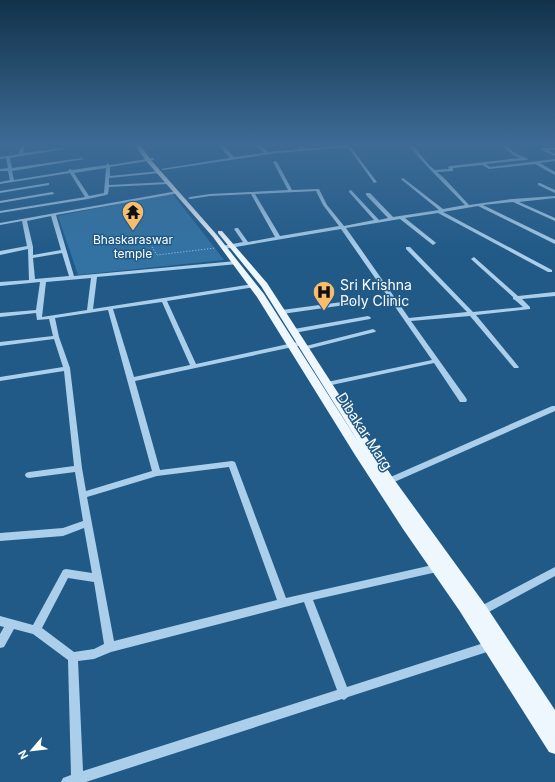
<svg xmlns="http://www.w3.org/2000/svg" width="555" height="782" font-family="Inter,sans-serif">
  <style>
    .green { fill: #3273a3 }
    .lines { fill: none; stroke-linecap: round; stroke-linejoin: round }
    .path { stroke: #abcfea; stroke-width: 1; stroke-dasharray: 1 2; stroke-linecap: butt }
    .minor { fill: #abcfea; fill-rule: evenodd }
    .major { fill: #eef7fe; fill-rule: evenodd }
    .labels { text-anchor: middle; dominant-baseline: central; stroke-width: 3; stroke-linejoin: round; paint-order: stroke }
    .far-poi-label { font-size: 12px; fill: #fff; stroke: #215a87 }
    .poi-label { font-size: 14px; fill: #fff; stroke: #215a87; text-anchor: start }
    .street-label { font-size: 14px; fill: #fff; stroke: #215a87 }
  </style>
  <rect width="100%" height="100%" fill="#215a87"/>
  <path class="green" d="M172,193L224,260L78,275L58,216Z"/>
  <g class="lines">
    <path class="path" d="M152,247L157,255L215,248"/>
    <path class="minor" d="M22,143H26L23,153L62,148L64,149L10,158L12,168L82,158L84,159L12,171L14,180L69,171L68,170L70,169L72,170L106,165L108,163L110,165L153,158H154V160L110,167V176L159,171H160V173L109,178V185L168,182L170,183L168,184L109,187L108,194L106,195L88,199L0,213V211L85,197L70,173L0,184V182L10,180L8,171H0V169L8,168L6,158L0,159V157L19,154ZM106,168L104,193L89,196L74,173Z
      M217,143H221L234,157L264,153L254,143H258L268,152L300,149L296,143H300L304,149L349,145L377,182L374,183L348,147L277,153L163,170L161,169L230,158Z
      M407,143H411L429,165L435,170L449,169L448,167L450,166L520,158L513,155L498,143H502L515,153L528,159L526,160L486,164L490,167L555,159V161L540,163L555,172V175L535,164L489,169L482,165L453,168V171L437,172L445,179L469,205L512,199L555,196V198L519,202L555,218V221L513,202L483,205L555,240V244L478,206L443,212L552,270V272H548L438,213L405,218L435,242L436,243L433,245L400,219L346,228L409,318L467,312L406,249V247H410L473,312L523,307L515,300L513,299V297L472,260L471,259L474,257L518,296L555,292V296L522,299L530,307V309L476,315L518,366L519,367L518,368H514L470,316L411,321L466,398L467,400L466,402H460L434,363L327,386H325L324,384L327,382L432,360L341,229L224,249L221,247L222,246L243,242L234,229L236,228H238L248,242L275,237L251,194L210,196L190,199L188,198L190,197L210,194L288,190L273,162L275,161L277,162L292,190L319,189L327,205L344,226L374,220L349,192V191L351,190L379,220L388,218L366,195V193H370L393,217L439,210L402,180L401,179L403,178L443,209L465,205C445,184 425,166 407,143ZM316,191L323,205L339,226L280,236L255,194Z
      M542,148H555V150H548L555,154V156L541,150V148Z
      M48,183H49V185L0,193V191Z
      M538,183H540L555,190V193L538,185Z
      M177,191L179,192V193L56,215L74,276L236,261L238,262V264L97,277L93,309L253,284L255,285V287L167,301L196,364L302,341L305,343L302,345L135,381L160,470L232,461L235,462L286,598L437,564L440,565L442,568L440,571L437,572L313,600L347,687L490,641L494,642L495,646L494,650L490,651L348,697L344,700L342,699L86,782H61L63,778L71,775L68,660L33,634L14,629L4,647L0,648V634L4,627L0,626V616L33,625L63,570L66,569L92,573L84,528L63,536L0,541V533L63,528L83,521L75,472L29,478L26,477L25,475L26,473L29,472L74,466L64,371L0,381V377L63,367L54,339L0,346V342L53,336L49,319L37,320L36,313L0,317V313L36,310L40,282L0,286V282L29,280L28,249L0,255V251L27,246L22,221L0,225V223ZM51,216L61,250L33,255V247L27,221ZM62,253L69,276L35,279L33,258ZM91,278L87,310L42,317L46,282ZM162,302L190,365L134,377L113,309ZM108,310L152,471L86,491L82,468L70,368L59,337L55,318ZM229,467L277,600L114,641L87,497L157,476ZM68,578L94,582L104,644L94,649L74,652L42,628ZM304,602L337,690L83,771L78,661L94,659L111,652Z
      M52,192L54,193V194L0,203V201Z
      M357,300L359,301V303L282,314L279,312L282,310Z
      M368,316L370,317L371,318L370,319L294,333L291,331L294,329Z
      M373,329L376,331L375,332L304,350L301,348L302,347Z
      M552,406H555V411L392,483L389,484L386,483L385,481L386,479Z
      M555,567V576L485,614L481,616L477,614L476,611L477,608Z"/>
    <path class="major" d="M133,143H139L151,160L217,235L264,294L359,443L261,286L218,233V231H222L267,283L393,478L486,606L555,710V754L549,752L459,610L403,529L355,455L257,297L213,237L147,162Z"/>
  </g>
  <linearGradient id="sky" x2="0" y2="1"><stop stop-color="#12324a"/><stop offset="0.57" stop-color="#3d6b96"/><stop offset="1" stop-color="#3d6b96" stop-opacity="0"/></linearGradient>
  <rect width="555" height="253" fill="url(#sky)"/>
  <defs>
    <g id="temple-pin" transform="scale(1.15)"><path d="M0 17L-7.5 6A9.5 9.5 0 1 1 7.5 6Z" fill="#f7bd6c" stroke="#215a87"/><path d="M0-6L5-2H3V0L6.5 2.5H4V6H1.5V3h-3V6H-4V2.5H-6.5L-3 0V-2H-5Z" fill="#111"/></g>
    <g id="hospital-pin" transform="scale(1.15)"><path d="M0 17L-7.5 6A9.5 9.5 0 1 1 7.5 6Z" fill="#f7bd6c" stroke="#215a87"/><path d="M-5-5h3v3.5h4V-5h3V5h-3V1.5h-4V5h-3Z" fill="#111"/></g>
  </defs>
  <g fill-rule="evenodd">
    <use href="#temple-pin" x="133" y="212"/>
    <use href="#hospital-pin" x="324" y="292"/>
  </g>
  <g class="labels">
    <g class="far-poi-label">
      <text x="133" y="239">Bhaskaraswar<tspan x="133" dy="14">temple</tspan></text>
    </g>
    <g class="poi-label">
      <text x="340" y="284">Sri Krishna<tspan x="340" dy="16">Poly Clinic</tspan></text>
    </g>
    <g class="street-label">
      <text transform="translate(365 431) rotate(57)">Dibakar Marg</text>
    </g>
  </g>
  <g transform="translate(32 750) rotate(242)" stroke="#215a87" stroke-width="3" paint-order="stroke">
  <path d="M0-3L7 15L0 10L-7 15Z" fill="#ffffff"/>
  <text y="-6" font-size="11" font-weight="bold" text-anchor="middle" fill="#ffffff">N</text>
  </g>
</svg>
